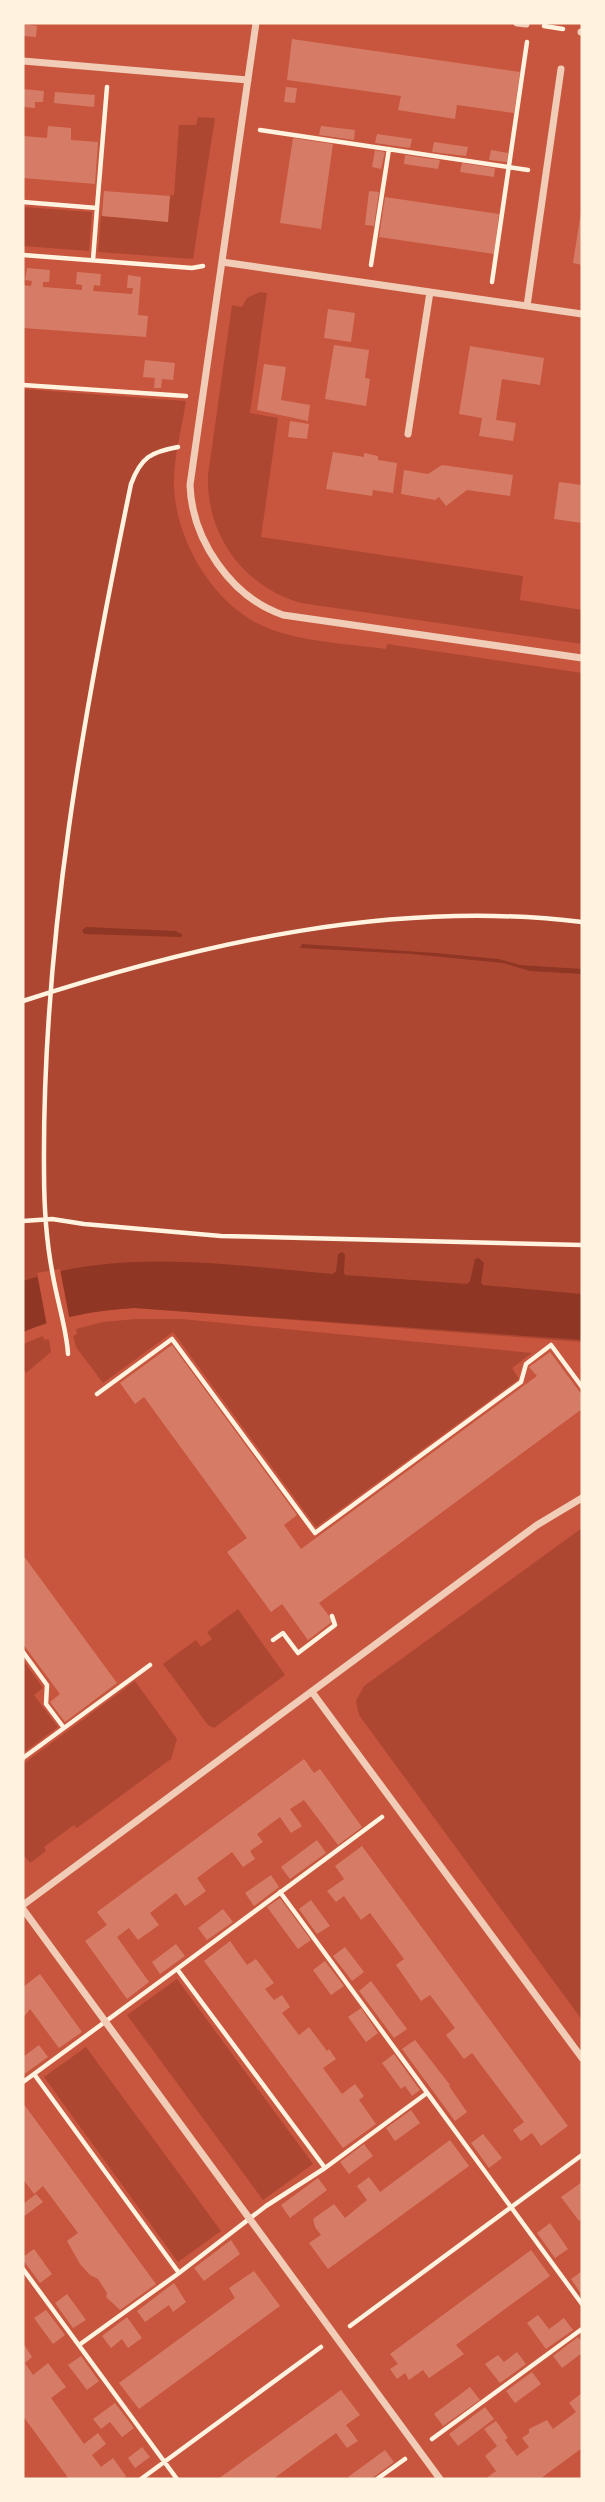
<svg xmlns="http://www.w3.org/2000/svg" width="605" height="2502" font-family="'PT Sans',sans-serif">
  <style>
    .green { fill: #ae4732 }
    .water { fill: #8f3625 }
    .pier { fill: #c8553d }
    .building { fill: #d67c66 }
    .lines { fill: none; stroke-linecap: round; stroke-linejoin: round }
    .path { stroke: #fff3e0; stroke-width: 4.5 }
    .minor { stroke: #f1ccb7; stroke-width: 7 }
  </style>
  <rect width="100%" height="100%" fill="#c8553d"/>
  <path class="green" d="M198,117L215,118L193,259L98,252L101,216L167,221L169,196L174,195L179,125H196Z
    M23,207L92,212L89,251L23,246Z
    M260,292L267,293L250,413L278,418L261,537L523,576L520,600L582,610V644L301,603C243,586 206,535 208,475L232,305L242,307L247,298Z
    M23,389L186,401C182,428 173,459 174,486C176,543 216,609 270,629C305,642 350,644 386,649L387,644L582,673V1342L135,1308C96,1310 58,1317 23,1332Z
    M136,1319H181L532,1353L512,1368L519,1379L316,1527L173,1332L103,1383L76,1347L73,1336L77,1334L76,1329L103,1322Z
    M43,1336L44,1340L49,1339L51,1352L26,1373L23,1368V1344Z
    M582,1528V2020L359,1715L356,1701L364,1686Z
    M238,1609L285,1675L214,1728L208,1725L163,1664L196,1640L201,1647L212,1639L207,1632Z
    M23,1660L43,1688L34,1695L58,1727L23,1753Z
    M135,1681L177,1739L171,1759L77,1828L74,1825L44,1847L46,1851L30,1863L23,1854V1764Z
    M177,1979L313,2164L263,2200L127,2015Z
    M86,2047L221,2231L178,2262L44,2077Z"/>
  <path class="water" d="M86,927L176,931L183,935L181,937L84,934L82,930Z
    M302,944L436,953L499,959L520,965L582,969V974L530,971L503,963L411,954L300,948Z
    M342,1252L345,1255L344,1272L345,1275L467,1284L470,1281L475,1259L479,1258L484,1263L481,1283L483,1285L582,1294V1340L135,1308C96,1310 58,1317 23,1332V1281C127,1248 227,1265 333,1274L336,1271L338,1254Z"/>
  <path class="pier" d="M60,1269L70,1321L47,1326L37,1273Z"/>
  <path class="building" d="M23,24L37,26L36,37L23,36Z
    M292,39L520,72L514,113L457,105L455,119L398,110L401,96L287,80Z
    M286,87L297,88L295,103L284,102Z
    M23,89L44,91L43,102H35V108L23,107Z
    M55,92L95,95L94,107L54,103Z
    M48,126L71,128V140L98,142L95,184L23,178V136L47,138Z
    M321,126L355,130L354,140L319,135Z
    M377,134L412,139L410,148L375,143Z
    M293,138L333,144L321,229L280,223Z
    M434,142L468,147L466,156L432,152Z
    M375,150L385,152L381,169L372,167Z
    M491,150L508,153L507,162L489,160Z
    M405,155L440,160L438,169L404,164Z
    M462,163L495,168L494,177L460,172Z
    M104,191L170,196L168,222L102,216Z
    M369,191L379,192L374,226L365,225Z
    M385,197L499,214L494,254L379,237Z
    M581,212L582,213V265L573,263Z
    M27,268L50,270L49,282H43V287L82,290V285L76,284L77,272L101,274L100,286L94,285L93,291L132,294L133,288H127L128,275L141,277L138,315L148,316L146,337L23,328V285L31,286L32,281L25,280Z
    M328,309L355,313L351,342L324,338Z
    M334,345L369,350L365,378L370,379L366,406L325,399Z
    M470,346L544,358L540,385L502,379L496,420L516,423L513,441L479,436L482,418L459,414Z
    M145,360L175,363L173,380L162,379L161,388H154L155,378L143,377Z
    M264,364L286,367L281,400L310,405L308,421L257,410Z
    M290,421L309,424L307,439L288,437Z
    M333,452L364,457V453L378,456V460L397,463L393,493L373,490L372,496L326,489Z
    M442,465L513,475L510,496L467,490L446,506L439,497L435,500L401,494L404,470L428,474Z
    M559,482L582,485V523L554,519Z
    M172,1345L297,1515L284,1525L301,1549L537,1376L529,1367L550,1352L582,1395V1409L319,1603L333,1621L308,1640L282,1604L271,1612L227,1552L247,1538L144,1397L135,1404L120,1383Z
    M23,1555L117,1683L65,1722L50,1702L60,1694L23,1644Z
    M304,1759L314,1773L320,1769L362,1827L338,1845L304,1800L290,1809L302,1826L291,1833L280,1817L257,1834L263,1842L250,1851L255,1859L243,1867L232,1852L197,1878L206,1891L195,1899L185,1906L176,1893L150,1913L159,1925L138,1940L129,1928L117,1937L149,1982L127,1999L85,1941L107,1925L97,1912Z
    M317,1840L326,1853L290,1879L281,1867Z
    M362,1846L568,2126L541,2146L532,2133L521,2141L513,2130L524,2122L472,2053L464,2059L446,2035L455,2028L430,1995L421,2001L396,1965L404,1959L370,1913L361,1920L344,1896L336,1902L327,1891L344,1879L335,1866Z
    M271,1875L279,1887L254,1906L245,1893Z
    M280,1898L311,1940L298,1949L267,1907Z
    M311,1900L330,1926L317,1934L299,1909Z
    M223,1909L233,1922L207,1940L198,1928Z
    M230,1941L247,1965L256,1959L274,1983L265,1989L274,2000L282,1995L290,2007L282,2013L299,2035L309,2027L327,2051L329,2049L336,2059L323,2068L342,2094L355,2084L364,2096L359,2100L376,2124L343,2148L204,1961Z
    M176,1944L185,1956L160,1974L152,1962Z
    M345,1947L364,1972L352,1981L333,1956Z
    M325,1961L344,1986L331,1995L313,1970Z
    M40,1974L82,2032L59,2048L30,2009L23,2018V1987Z
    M371,1981L407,2029L394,2038L359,1991Z
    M361,2008L378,2033L366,2042L348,2017Z
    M415,2040L450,2085L449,2086L467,2112L455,2121L402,2049Z
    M39,2045L48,2057L23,2075V2057Z
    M394,2054L420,2090L412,2096L405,2086L401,2089L382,2063Z
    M23,2103L156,2284L120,2310L106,2297L107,2293L98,2279L90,2275L80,2264L67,2241L78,2233L43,2186L34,2194L23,2179Z
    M411,2110L420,2123L395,2141L386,2128Z
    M483,2134L502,2158L489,2168L471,2143Z
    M450,2140L469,2166L328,2269L309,2243L321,2235L315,2227L313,2219L334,2204L345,2218L367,2200L357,2186L369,2177L380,2192Z
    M364,2144L373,2156L349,2174L340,2162Z
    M318,2178L327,2190L290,2218L281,2205Z
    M582,2182V2219L579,2221L561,2197Z
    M36,2194L43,2202L23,2217V2204Z
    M550,2223L568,2249L555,2258L537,2233Z
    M231,2240L240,2254L204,2281L194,2268Z
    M34,2249L52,2274L40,2283L23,2260V2257Z
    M531,2250L550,2276L456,2345L464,2354L429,2378L423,2370L409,2380L405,2373L397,2379L390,2369L398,2364L390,2354Z
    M254,2271L280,2306L139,2409L119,2383L235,2298L229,2288Z
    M582,2271V2295L571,2279Z
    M174,2283L186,2302L173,2312L169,2305L145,2322L137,2311Z
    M67,2294L86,2320L73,2328L55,2303Z
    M46,2310L65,2335L53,2344L34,2318Z
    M538,2315L549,2329L564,2318L573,2330L546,2349L527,2323Z
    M127,2317L142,2338L128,2348L122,2339L111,2348L102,2336Z
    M578,2337L582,2342V2353L562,2368L553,2356Z
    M23,2343L32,2357L25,2363L33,2375L48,2363L66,2387L51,2398L84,2444L98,2433L106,2444L92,2455L101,2467L113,2458L126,2476L122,2479H69L23,2416Z
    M517,2352L526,2364L500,2383L485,2364L498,2355L504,2362Z
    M81,2356L99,2381L87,2390L68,2365Z
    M532,2372L541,2384L515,2403L506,2391Z
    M470,2387L480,2400L443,2426L434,2414Z
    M341,2390L360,2415L346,2425L358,2441L347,2448L336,2433L273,2479H218Z
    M582,2393V2448L540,2479H485L496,2471L485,2456L497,2446L484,2429L496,2421L508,2438L505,2440L517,2456L529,2447L522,2438L529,2433V2429L547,2420L553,2429L576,2412L569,2403Z
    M115,2403L134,2428L122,2437L110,2422L101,2429L93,2419Z
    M485,2407L494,2419L458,2446L449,2434Z
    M142,2447L150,2457L135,2468L128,2458Z
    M385,2450L394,2462L371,2479H350L348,2477Z"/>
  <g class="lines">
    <path class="path" d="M544,26L563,29
      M260,130L528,170
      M23,202L97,208L93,260
      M97,208L107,87
      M23,255L192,268L203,266
      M371,265L389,149
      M492,282L527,42
      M23,385L186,396
      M23,1001C201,943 393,899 582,922
      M23,1221L52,1219L84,1224L221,1236L582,1245
      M68,1354C67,1331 57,1300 53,1276C46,1241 44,1207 44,1171C42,939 84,711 131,484C141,457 151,452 178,447
      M97,1394L172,1339L315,1533L521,1382L526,1364L551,1345L582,1387
      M273,1640L283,1633L298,1653L335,1625L332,1616
      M23,1652L47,1685L46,1704L64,1728
      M23,1758L150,1665
      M280,1892L582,2304
      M177,1969L325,2168L266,2206L179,2273L34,2074Z
      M177,1969L382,1817
      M23,2082L34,2074
      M325,2168L427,2093
      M23,2269L177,2479
      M350,2326L582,2155
      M79,2345L179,2273
      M432,2439L582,2329
      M141,2479L321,2347
      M377,2479L405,2459"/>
    <path class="minor" d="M256,23L190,485C192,540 231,597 283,615L582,658
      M517,23L526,24
      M581,32H582
      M23,61L248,80
      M222,262L582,314
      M527,306L561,69
      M408,434L430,292
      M312,1692L582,2058
      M23,1905L537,1525L582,1498
      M23,1909L440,2479"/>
  </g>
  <rect width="605" height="2502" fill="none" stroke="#fff3e0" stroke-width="49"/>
</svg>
